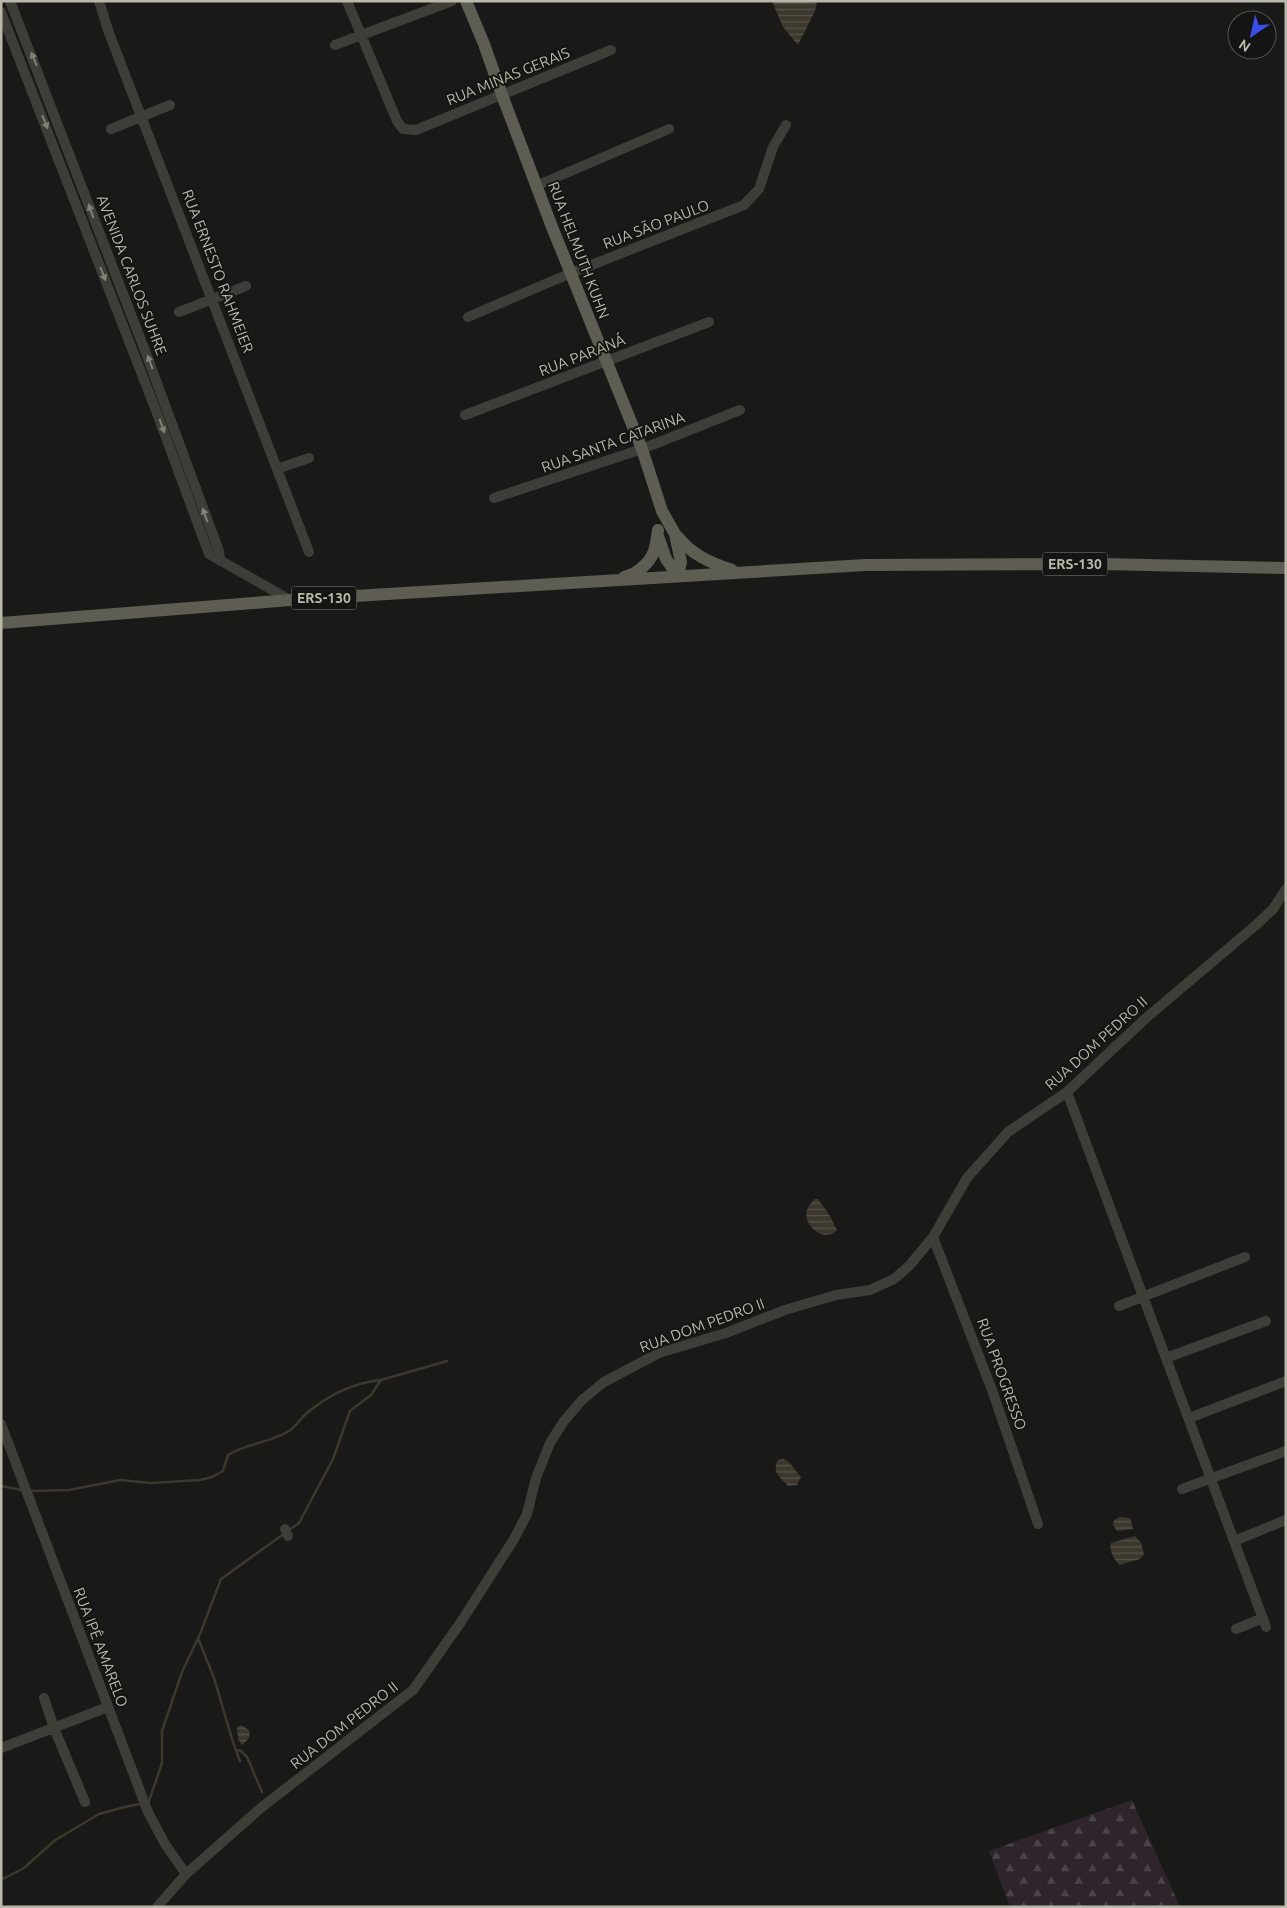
<svg xmlns="http://www.w3.org/2000/svg" width="1287" height="1908" font-family="Ubuntu,sans-serif">
  <style>
    .forest { fill: url(#forest-firs) }
    .water { fill: url(#water-rules) }
    .lines { fill: none; stroke-linecap: round; stroke-linejoin: round }
    .stream { stroke: #3d382d; stroke-width: 2.5 }
    .minor { stroke: #3e3e38; stroke-width: 10 }
    .major { stroke: #5d5d54; stroke-width: 12 }
    .oneway { fill: #828177 }
    .labels { text-anchor: middle; dominant-baseline: central; stroke-width: 4; stroke-linejoin: round; paint-order: stroke }
    .shield { fill: #141412; stroke: #88877c; stroke-width: 1 }
    .shield-label { font-size: 14px; font-weight: bold; fill: #b9b8aa }
    .street-label { font-size: 15px; fill: #b9b8aa; stroke: #141412 }
  </style>
  <defs>
    <pattern id="forest-firs" width="22" height="20" patternUnits="userSpaceOnUse" patternTransform="scale(1.25)"><rect width="22" height="20" fill="#2e252c"/><path d="M5 1l3.5 6h-7zM16 11l3.5 6h-7z" fill="#4a4348"/></pattern>
    <pattern id="water-rules" width="6" height="5" patternUnits="userSpaceOnUse" patternTransform="scale(1.25)"><rect width="6" height="5" fill="#3d382d"/><path d="M0 2.5h6" fill="none" stroke="#575349"/></pattern>
  </defs>
  <rect width="100%" height="100%" fill="#191917"/>
  <path class="forest" d="M1132,1800L1180,1907H1010L989,1851Z"/>
  <path class="water" d="M772,1H817L815,11L798,45L783,27Z
    M815,1199H818L830,1216L837,1230C824,1246 791,1219 815,1199Z
    M783,1459L789,1462L801,1477L797,1485L788,1486C781,1478 771,1472 778,1460Z
    M1120,1517L1130,1518L1133,1529L1117,1531L1113,1525L1114,1520Z
    M1135,1536L1141,1543L1144,1554L1140,1559L1119,1565C1114,1558 1109,1552 1111,1543Z
    M241,1725L249,1730C251,1737 248,1740 242,1745L238,1739L237,1728Z"/>
  <g class="lines">
    <path class="stream" d="M1,1486L22,1490
      M30,1491L69,1490L120,1480L151,1483L200,1480L212,1477L223,1471L228,1455C247,1443 270,1443 289,1431C296,1426 301,1418 308,1412C329,1395 353,1383 380,1380
      M289,1530L299,1523L333,1459L350,1411L371,1395L381,1380L447,1361
      M198,1638C203,1651 209,1665 214,1678C223,1706 229,1734 240,1761
      M236,1750L241,1751L247,1757L262,1792
      M149,1801L162,1763V1731L182,1672L200,1634L221,1579L285,1533
      M1,1880L24,1868L54,1841L99,1814L129,1806L141,1804"/>
    <path class="minor" d="M10,1L147,356L219,551L220,561
      M99,1L109,33L309,552
      M347,1L397,121L403,129L416,130L611,50
      M1,12L155,408L209,554L290,600
      M335,45L452,1
      M111,129L170,105
      M536,186L669,129
      M179,312L246,286
      M468,317L571,273L744,205L759,189L773,147L786,125
      M465,415L709,322
      M277,469L309,458
      M494,498L642,449L740,410
      M1067,1092L1266,1627
      M933,1237L992,1390L1038,1524
      M1119,1306L1245,1257
      M1166,1358L1266,1321
      M1189,1418L1286,1381
      M1,1424L148,1812L165,1844L186,1874
      M1182,1489L1286,1451
      M285,1529L288,1536
      M1234,1541L1286,1520
      M1236,1629L1263,1618
      M44,1698L54,1728L85,1802
      M1,1748L108,1707
      M157,1907L186,1874L262,1807L413,1690L461,1622L514,1539L527,1514L536,1478L550,1443L564,1421L582,1400L604,1382L659,1353L726,1333L785,1310L836,1295L870,1290L894,1279L909,1266L933,1237L967,1178L1008,1132L1067,1092L1146,1018L1256,925L1273,909L1286,889"/>
    <path class="major" d="M466,1L484,44L502,95L552,227L642,449L662,511L675,534L681,562L678,576
      M658,536L666,559L678,576
      M678,537C692,555 711,563 732,570
      M624,577C637,574 650,563 654,551C656,544 657,537 658,530
      M1,623L290,600L865,565L1102,564L1286,568"/>
  </g>
  <defs><path id="oneway-solid" d="M-6-.8H1V-3.2L6.5 0L1 3.2V.8H-6Z" transform="scale(1.25)"/></defs>
  <g class="oneway">
    <use href="#oneway-solid" transform="translate(34 59) rotate(-112)"/>
    <use href="#oneway-solid" transform="translate(45 122) rotate(68)"/>
    <use href="#oneway-solid" transform="translate(91 211) rotate(-110)"/>
    <use href="#oneway-solid" transform="translate(103 274) rotate(69)"/>
    <use href="#oneway-solid" transform="translate(150 362) rotate(-110)"/>
    <use href="#oneway-solid" transform="translate(162 426) rotate(70)"/>
    <use href="#oneway-solid" transform="translate(205 515) rotate(-110)"/>
  </g>
  <g class="labels">
    <g class="shield">
      <rect x="1042.5" y="552.5" width="65" height="23" rx="4"/>
      <rect x="291.5" y="586.5" width="65" height="23" rx="4"/>
    </g>
    <g class="shield-label">
      <text x="1075" y="564">ERS-130</text>
      <text x="324" y="598">ERS-130</text>
    </g>
    <g class="street-label">
      <text transform="translate(508 76) rotate(-22)">RUA MINAS GERAIS</text>
      <text transform="translate(656 224) rotate(-21)">RUA SÃO PAULO</text>
      <text transform="translate(579 250) rotate(69)">RUA HELMUTH KUHN</text>
      <text transform="translate(218 271) rotate(69)">RUA ERNESTO RAHMEIER</text>
      <text transform="translate(132 275) rotate(69)">AVENIDA CARLOS SUHRE</text>
      <text transform="translate(582 355) rotate(-21)">RUA PARANÁ</text>
      <text transform="translate(613 442) rotate(-20)">RUA SANTA CATARINA</text>
      <text transform="translate(1096 1043) rotate(-42)">RUA DOM PEDRO II</text>
      <text transform="translate(702 1325) rotate(-20)">RUA DOM PEDRO II</text>
      <text transform="translate(1002 1374) rotate(70)">RUA PROGRESSO</text>
      <text transform="translate(101 1647) rotate(69)">RUA IPÊ AMARELO</text>
      <text transform="translate(344 1725) rotate(-38)">RUA DOM PEDRO II</text>
    </g>
  </g>
  <rect width="1287" height="1908" fill="none" stroke="#b9b8aa" stroke-width="5"/>
  <g transform="translate(1252 35) rotate(214)"><circle r="24" fill="#141412" stroke="#56564f"/>
  <path d="M0-4L9 19L0 12L-9 19Z" fill="#3b4ded"/>
  <text y="-8" font-size="14" font-weight="bold" text-anchor="middle" fill="#b9b8aa">N</text>
  </g>
</svg>
